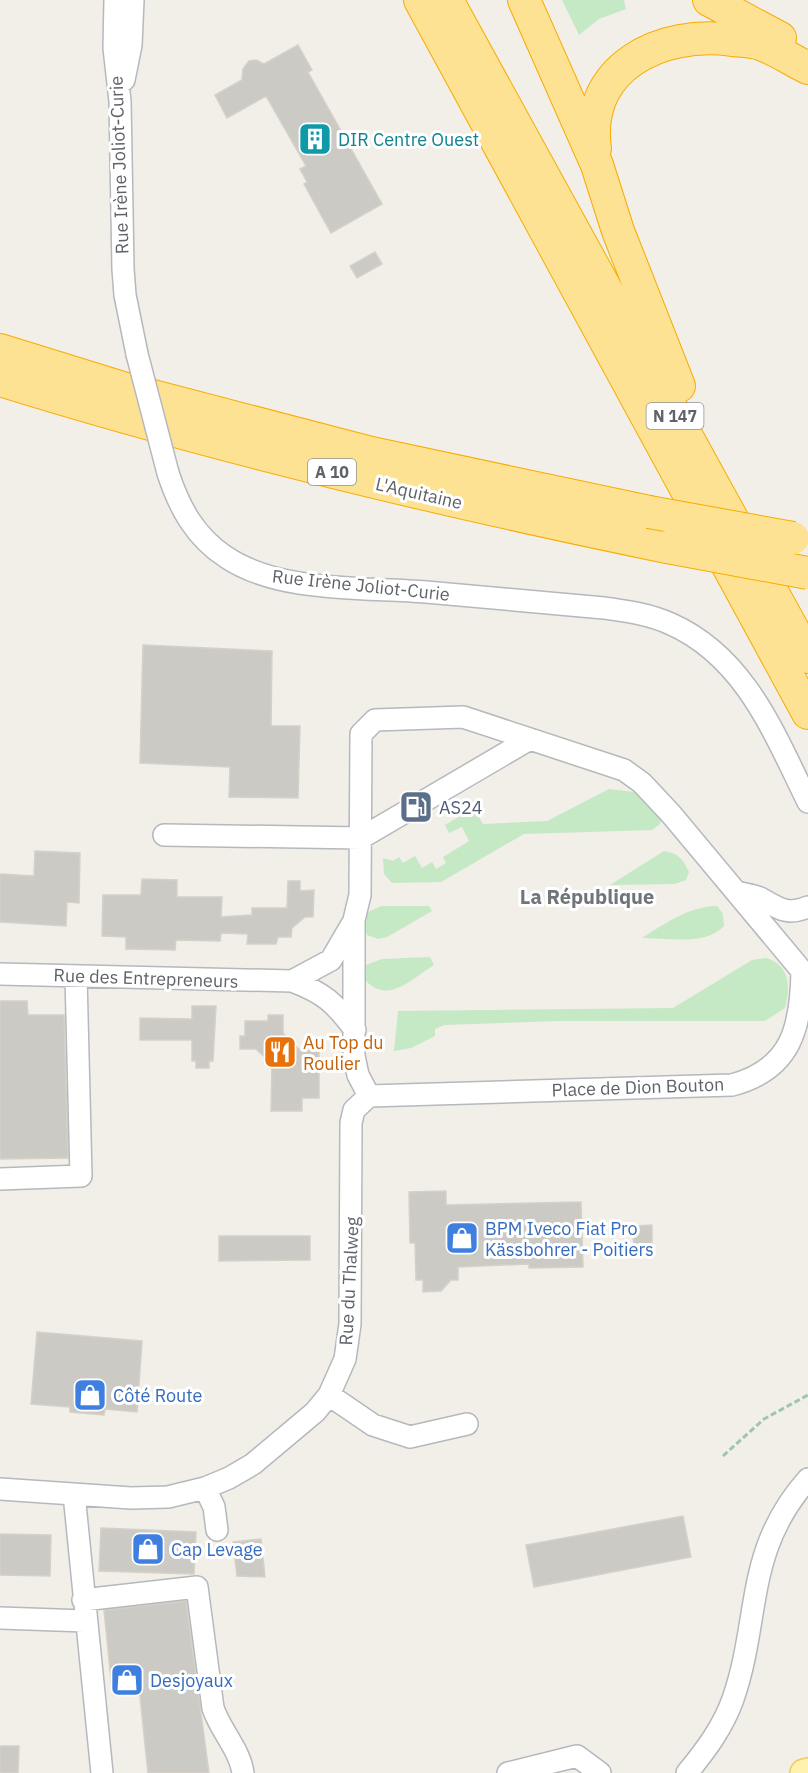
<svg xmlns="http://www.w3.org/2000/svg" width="808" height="1773" font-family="'IBM Plex Sans',sans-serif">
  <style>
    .green { fill: #c5e8c5 }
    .building { fill: #cccac5; stroke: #d6d1c6; stroke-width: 1.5 }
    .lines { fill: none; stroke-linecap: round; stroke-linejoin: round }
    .minor-casing { stroke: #b5b8bc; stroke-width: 24 }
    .major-casing { stroke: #f2c960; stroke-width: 30 }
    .highway-casing { stroke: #f9ab00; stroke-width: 34 }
    .path { stroke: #9cc7a9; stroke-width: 3; stroke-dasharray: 6 3; stroke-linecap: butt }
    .minor { stroke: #fff; stroke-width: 21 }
    .major { stroke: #fff2af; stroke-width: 27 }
    .highway { stroke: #fde293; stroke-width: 32 }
    .minor-bridge-casing { stroke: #b5b8bc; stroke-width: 24; stroke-linecap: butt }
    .highway-bridge-casing { stroke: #f9ab00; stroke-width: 34; stroke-linecap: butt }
    .minor-bridge { stroke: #fff; stroke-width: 21 }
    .highway-bridge { stroke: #fde293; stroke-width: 32 }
    .labels { text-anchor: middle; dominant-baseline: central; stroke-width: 6; stroke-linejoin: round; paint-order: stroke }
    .shield { fill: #fff; stroke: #8f9295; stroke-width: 1.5 }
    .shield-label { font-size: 16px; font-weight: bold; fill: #5f6368 }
    .culture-label { font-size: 18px; fill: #0d838f; stroke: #fff; text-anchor: start }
    .street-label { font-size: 18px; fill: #5f6368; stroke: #fff }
    .service-label { font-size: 18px; fill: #4e5e75; stroke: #fff; text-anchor: start }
    .food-label { font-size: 18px; fill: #c56008; stroke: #fff; text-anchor: start }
    .shop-label { font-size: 18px; fill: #366cbe; stroke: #fff; text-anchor: start }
    .neighbourhood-label { font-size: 20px; font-weight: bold; fill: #70757a; stroke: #fff }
  </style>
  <rect width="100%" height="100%" fill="#f1efe8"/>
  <path class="green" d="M562,0H624L626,9L599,19L579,35Z
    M609,789L642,793L662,816L660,824L652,830L524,834L441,882L392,883L384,874L383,858L393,861L399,857L403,863L415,856L422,868L432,862L436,869L446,863L443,857L469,841L462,827L449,833L445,825L470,810L476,812L483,824L547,821Z
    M664,851C678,853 683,859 689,872L686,880L675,884L610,885Z
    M381,906H429L432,911L387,937L378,939L367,935L363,924L366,913Z
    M717,906L723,914L724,926C706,946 667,938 642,938C666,923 688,907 717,906Z
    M430,957L434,965C411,979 388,1005 365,980L366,965L382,959Z
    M766,958C791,966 790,986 785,1008L765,1021H560L444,1025L435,1029V1036L411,1048L394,1051L398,1011L673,1008L752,960Z"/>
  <path class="building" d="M298,45L312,70L308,72L382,204L331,233L304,184L307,182L300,169L306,166L266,96L227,118L215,95L242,80L243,69L249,61L256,60L264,64Z
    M375,252L382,264L357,278L350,266Z
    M143,645L272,651L271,726H300L298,798L229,797L230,767L140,763Z
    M35,851L80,853L79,903L67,902L66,926L0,922V874L34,876Z
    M142,879L177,880V897H222L221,917L252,915V908H287L288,881H300V891L314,890L313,917H305L292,928L291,937H278L276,944H247L248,934L221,933L220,941L176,940L175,950L126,949V937L102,936L103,895H141Z
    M0,1001H27L28,1015H64L68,1158L0,1159Z
    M192,1006H216L213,1061H209V1068H196V1061H192V1040H140V1018L192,1019Z
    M268,1015H283V1033L300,1050H319V1098H302V1111H271L272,1064L256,1049H240V1036H245V1021H268Z
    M446,1191V1205L581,1202L583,1267L529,1268V1264L458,1267V1280H451L441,1291L423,1292V1280H416L415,1243H410L409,1192Z
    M652,1225V1256H635L632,1226Z
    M219,1236H310V1260L219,1261Z
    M37,1332L142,1341L137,1412L105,1409L104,1415L70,1412V1407L31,1404Z
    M683,1516L691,1557L534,1587L526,1545Z
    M101,1528L196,1532L194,1574L99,1571Z
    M0,1534L51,1535L50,1576L0,1575Z
    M261,1539L265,1577L237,1576L233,1542Z
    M186,1601L209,1773H148L139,1687L112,1690L104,1610Z
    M0,1746H19L18,1773H0Z"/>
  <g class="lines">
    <g class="minor-casing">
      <path id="minor" d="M115,0L114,48L120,101L123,269L125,295L137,354
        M124,80L131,45L133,0
        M168,473C179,507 195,537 226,557C279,593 364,587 426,592C485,597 544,603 604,608C626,611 649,614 671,624C745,657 774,733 808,802
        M463,717L624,770L642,783L671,814L802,971C801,1027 792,1069 732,1085L369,1096L358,1075L354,1056V920L360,895L361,734L375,720Z
        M164,835L361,838L530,739
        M737,892C744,894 753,895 760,898C778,908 787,916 808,907
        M0,974L292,981C324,993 335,1003 355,1030
        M292,981L331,960L352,924
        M0,1179L81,1176L76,976
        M329,1395L373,1425L410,1437L467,1424
        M205,1488L214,1507L217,1530
        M0,1489L131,1498L168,1497L205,1488L229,1478L253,1464L315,1412L329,1395L345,1359L350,1324L351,1123L354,1110L369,1096
        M74,1494L102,1773
        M83,1600L197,1587L213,1708C220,1730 240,1750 243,1773
        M0,1618L85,1621
        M508,1773L577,1756L600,1773
        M687,1773C706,1750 723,1727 733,1699C761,1618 744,1551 808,1479"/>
    </g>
    <g class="major-casing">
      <path id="major" d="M804,1773L808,1772"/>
    </g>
    <g class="highway-casing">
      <path id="highway" d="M420,0L808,713
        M447,0L808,657
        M524,0L597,165L618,231L679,386
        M709,0L780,38
        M595,149C584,67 661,30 732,40C742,41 754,41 763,45C779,51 793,61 808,68
        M0,350L126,389L371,453L649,512
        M0,380C219,448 443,501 667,547"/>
    </g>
    <path class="path" d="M723,1456L764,1419L808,1395"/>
    <use href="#minor" class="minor"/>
    <use href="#major" class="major"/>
    <use href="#highway" class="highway"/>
    <g class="minor-bridge-casing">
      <path id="minor-bridge" d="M137,354L168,473"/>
    </g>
    <g class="highway-bridge-casing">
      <path id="highway-bridge" d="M649,512L793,538
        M667,547L808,573"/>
    </g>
    <use href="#minor-bridge" class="minor-bridge"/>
    <use href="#highway-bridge" class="highway-bridge"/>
  </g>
  <defs>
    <g id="building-square" transform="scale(1.725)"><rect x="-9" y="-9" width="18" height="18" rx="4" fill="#0f9aa8" stroke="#fff"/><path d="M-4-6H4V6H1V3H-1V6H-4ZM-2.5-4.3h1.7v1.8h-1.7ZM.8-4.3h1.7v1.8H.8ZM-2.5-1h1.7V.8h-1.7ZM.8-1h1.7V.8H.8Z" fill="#fff"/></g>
    <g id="fuel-square" transform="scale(1.725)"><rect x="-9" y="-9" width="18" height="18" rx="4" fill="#5c6f8a" stroke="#fff"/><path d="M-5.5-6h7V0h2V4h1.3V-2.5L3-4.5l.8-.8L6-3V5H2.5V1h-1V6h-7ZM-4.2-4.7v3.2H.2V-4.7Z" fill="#fff"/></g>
    <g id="restaurant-square" transform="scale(1.725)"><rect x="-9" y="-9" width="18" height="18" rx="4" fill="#e8710a" stroke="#fff"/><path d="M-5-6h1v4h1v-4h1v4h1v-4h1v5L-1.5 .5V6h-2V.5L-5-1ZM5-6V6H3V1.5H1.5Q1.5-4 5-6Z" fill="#fff"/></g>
    <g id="shop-square" transform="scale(1.725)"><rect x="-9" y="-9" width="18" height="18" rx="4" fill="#3f7fe0" stroke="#fff"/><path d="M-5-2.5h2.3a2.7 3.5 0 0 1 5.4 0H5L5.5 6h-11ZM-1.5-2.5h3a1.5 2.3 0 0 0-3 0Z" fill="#fff"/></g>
  </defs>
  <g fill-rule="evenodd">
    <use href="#building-square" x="315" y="139"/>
    <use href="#fuel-square" x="416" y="807"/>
    <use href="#restaurant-square" x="280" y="1052"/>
    <use href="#shop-square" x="462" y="1238"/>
    <use href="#shop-square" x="90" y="1395"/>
    <use href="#shop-square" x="148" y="1549"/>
    <use href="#shop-square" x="127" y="1680"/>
  </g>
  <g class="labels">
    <g class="shield">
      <rect x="646.5" y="403" width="57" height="26" rx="4.5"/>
      <rect x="308" y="459" width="48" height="26" rx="4.5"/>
    </g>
    <g class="shield-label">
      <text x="675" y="416">N 147</text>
      <text x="332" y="472">A 10</text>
    </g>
    <g class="culture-label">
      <text x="338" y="139">DIR Centre Ouest</text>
    </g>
    <g class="street-label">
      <text transform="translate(119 165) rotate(-92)">Rue Irène Joliot-Curie</text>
      <text transform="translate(419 493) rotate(13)">L'Aquitaine</text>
      <text transform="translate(361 585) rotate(6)">Rue Irène Joliot-Curie</text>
      <text transform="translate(146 978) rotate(2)">Rue des Entrepreneurs</text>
      <text transform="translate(638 1087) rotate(-2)">Place de Dion Bouton</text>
      <text transform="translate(349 1281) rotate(-87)">Rue du Thalweg</text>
    </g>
    <g class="service-label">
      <text x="439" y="807">AS24</text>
    </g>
    <g class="food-label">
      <text x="303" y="1042">Au Top du<tspan x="303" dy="21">Roulier</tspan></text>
    </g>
    <g class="shop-label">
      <text x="485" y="1228">BPM Iveco Fiat Pro<tspan x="485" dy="21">Kässbohrer - Poitiers</tspan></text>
      <text x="113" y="1395">Côté Route</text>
      <text x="171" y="1549">Cap Levage</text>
      <text x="150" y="1680">Desjoyaux</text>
    </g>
    <g class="neighbourhood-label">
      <text x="587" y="896">La République</text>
    </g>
  </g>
</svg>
